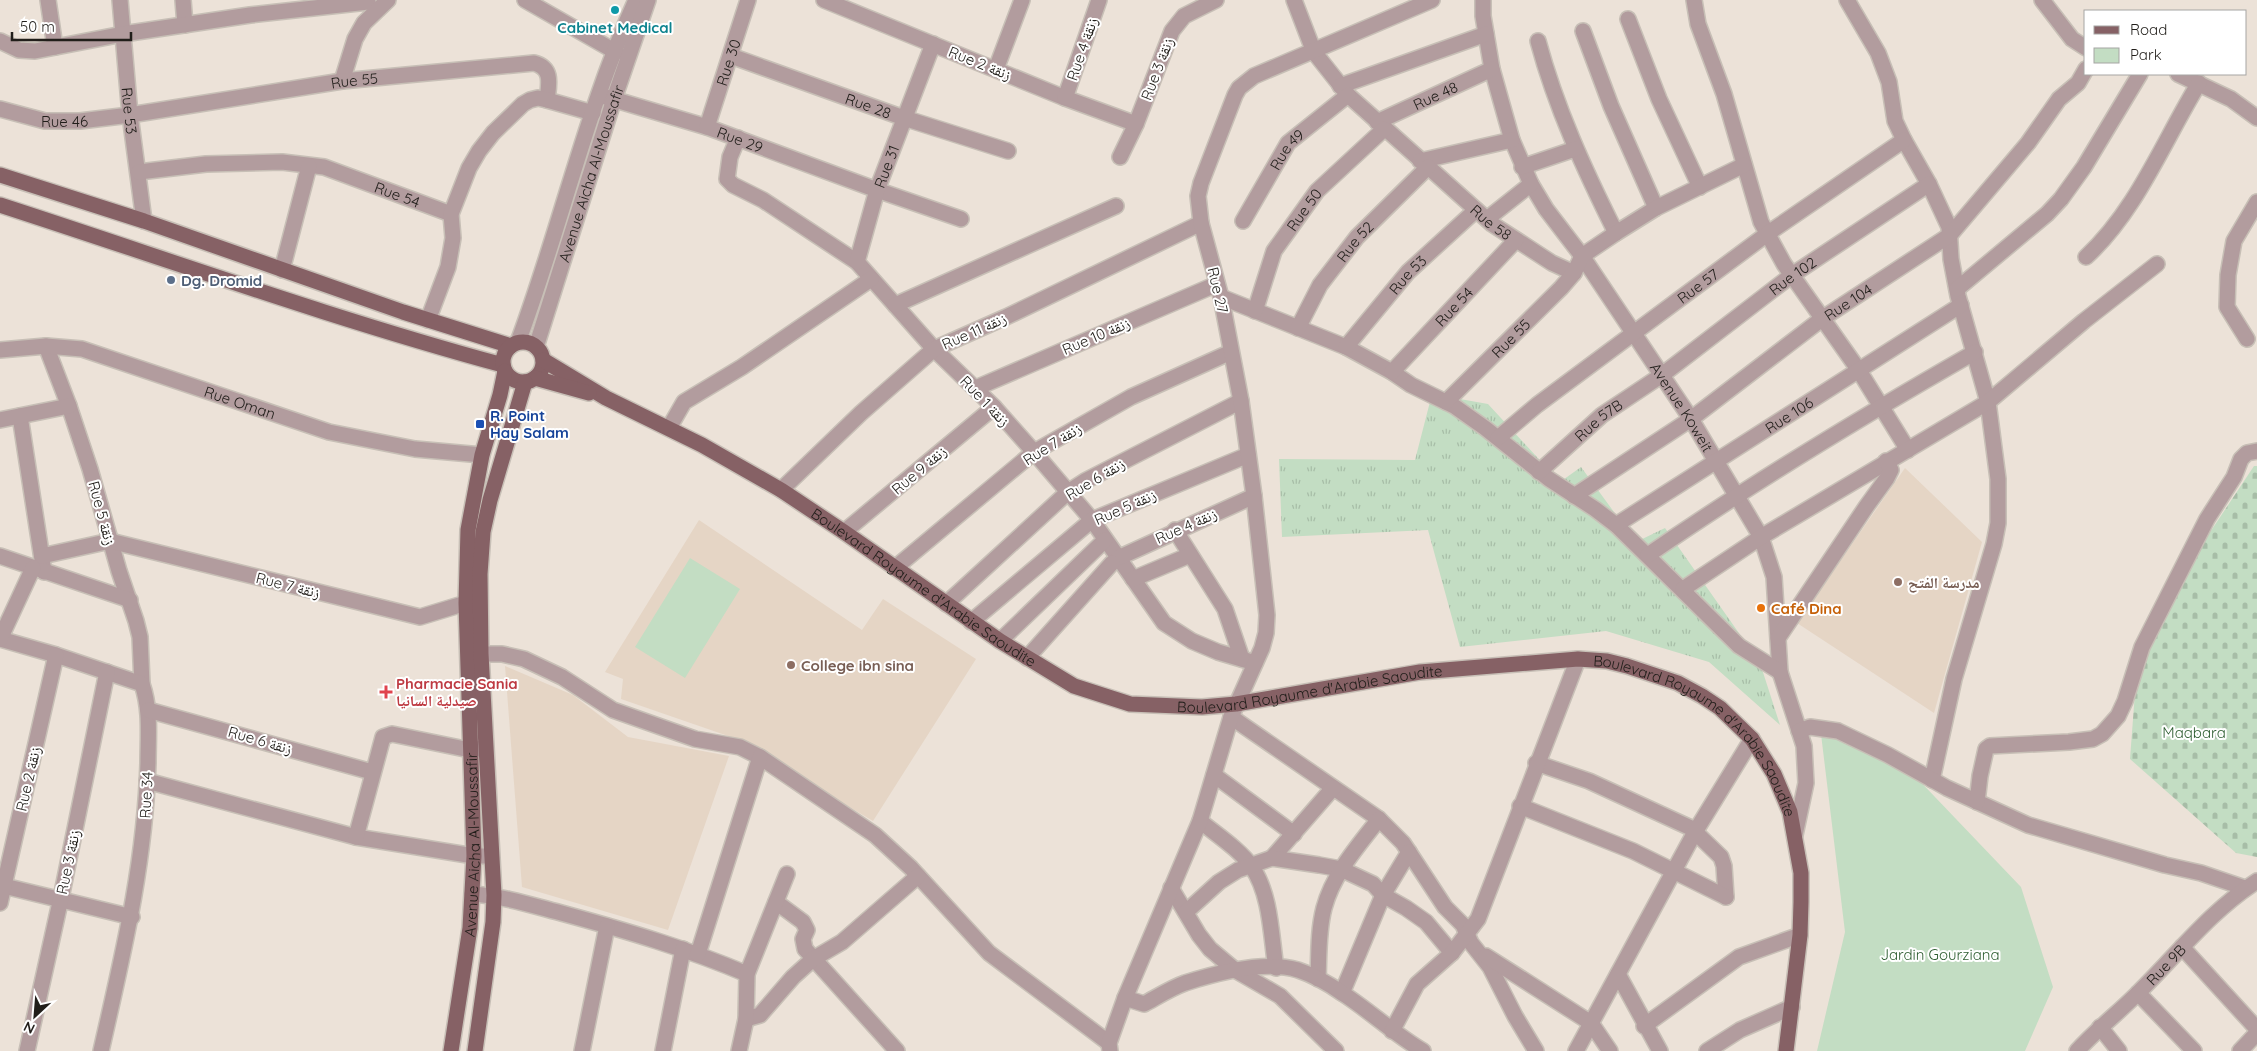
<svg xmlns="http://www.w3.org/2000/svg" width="2257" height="1051" font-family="Quicksand,'Noto Naskh Arabic',sans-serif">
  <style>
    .built { fill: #e5d5c5 }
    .grass { fill: url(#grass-tufts) }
    .cemetery { fill: url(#cemetery-stones) }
    .park { fill: #c3ddc3 }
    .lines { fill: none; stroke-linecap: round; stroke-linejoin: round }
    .minor-casing { stroke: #c7bfb6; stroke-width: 18 }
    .major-casing { stroke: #c7bfb6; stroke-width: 18 }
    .minor { stroke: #b29c9e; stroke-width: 15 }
    .major { stroke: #866165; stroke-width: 15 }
    .culture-dot { fill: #0f9aa8; stroke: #fff; stroke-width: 2 }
    .service-dot { fill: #5c6f8a; stroke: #fff; stroke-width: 2 }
    .transit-dot { fill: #1a4fb4; stroke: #fff; stroke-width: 2 }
    .education-dot { fill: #8d6e63; stroke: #fff; stroke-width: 2 }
    .food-dot { fill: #e8710a; stroke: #fff; stroke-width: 2 }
    .health-dot { fill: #e0444e; stroke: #fff; stroke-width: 2 }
    .labels { text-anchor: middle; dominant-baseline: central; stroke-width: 4; stroke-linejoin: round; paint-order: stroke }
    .culture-label { font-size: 15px; font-weight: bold; fill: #0d838f; stroke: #fff }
    .street-label { font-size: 15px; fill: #211e1a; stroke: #fff }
    .service-label { font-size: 15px; font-weight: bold; fill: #4e5e75; stroke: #fff; text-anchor: start }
    .transit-label { font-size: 15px; font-weight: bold; fill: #164399; stroke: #fff; text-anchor: start }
    .education-label { font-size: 15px; font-weight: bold; fill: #785e54; stroke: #fff; text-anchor: start }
    .food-label { font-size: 15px; font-weight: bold; fill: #c56008; stroke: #fff; text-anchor: start }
    .health-label { font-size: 15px; font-weight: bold; fill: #be3a42; stroke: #fff; text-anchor: start }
    .park-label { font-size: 15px; fill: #2d5d30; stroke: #fff }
  </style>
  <defs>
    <pattern id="grass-tufts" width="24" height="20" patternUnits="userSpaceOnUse" patternTransform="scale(1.25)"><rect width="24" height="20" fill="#c3ddc3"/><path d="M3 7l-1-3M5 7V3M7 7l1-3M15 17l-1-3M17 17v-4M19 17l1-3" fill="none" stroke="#a7bda7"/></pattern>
    <pattern id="cemetery-stones" width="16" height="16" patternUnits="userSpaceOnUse" patternTransform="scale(1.25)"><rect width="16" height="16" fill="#c3ddc3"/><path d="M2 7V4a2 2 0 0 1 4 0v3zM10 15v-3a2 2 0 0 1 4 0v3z" fill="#a7bda7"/></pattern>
  </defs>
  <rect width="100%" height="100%" fill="#ece2d8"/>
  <path class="built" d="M1905,468L1982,542L1934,713L1797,623Z
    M699,520L862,630L883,599L976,659L873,821L731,737L621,699L623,679L605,672Z
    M505,666L573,695L628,737L729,756L668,930L522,887Z"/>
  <path class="grass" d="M1432,394L1488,404L1560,482L1581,467L1636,542L1665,528L1760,663L1780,725L1709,662L1606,631L1460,647L1428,530L1282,537L1279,459L1415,460Z"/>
  <path class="cemetery" d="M2254,466H2257V857L2236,853L2130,759L2139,639Z"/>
  <path class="park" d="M690,558L740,589L685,678L635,647Z
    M1821,734L1892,752L2021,887L2053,987L2025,1051H1817L1845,932Z"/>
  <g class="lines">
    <g class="minor-casing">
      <g id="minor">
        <path d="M48,0L55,47"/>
        <path id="s1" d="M120,0L130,115L144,221"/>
        <path d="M183,0L185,25"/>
        <path d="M525,0L616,52"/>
        <path d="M824,0L1065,98L1136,124"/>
        <path id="s2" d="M1294,0L1314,52L1348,95L1492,224L1552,263L1574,273"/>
        <path id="s3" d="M1483,0V16L1492,69L1512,140L1531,184L1546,209L1582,256L1691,419L1761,537L1774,577L1780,672L1804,746L1806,783L1795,835"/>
        <path d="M1694,0L1698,24L1724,94L1761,222L1784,264L1858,369L1908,450"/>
        <path d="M1847,0L1878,53L1889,82L1895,121L1904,140L1929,184L1949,227L1951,259L1958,296L1988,402L1998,479V523L1994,544L1954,679L1932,780"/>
        <path d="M2042,0L2072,39L2086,48"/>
        <path d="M1628,19L1659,99L1700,187"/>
        <path d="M1583,31L1611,106L1656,208"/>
        <path d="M0,41L19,50L35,51L123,34L250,15L368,2"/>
        <path d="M1538,41C1556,108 1585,171 1616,233"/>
        <path id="s4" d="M731,56L904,118L1008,151"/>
        <path d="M996,69L1022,0"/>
        <path d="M2178,74L2231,99L2257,118"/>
        <path d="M342,81L355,39L364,23L388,0"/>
        <path d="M1340,86L1486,34"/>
        <path id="s5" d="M599,95L707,127L877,190L961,219"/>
        <path d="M1065,98L1099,0"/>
        <path id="s6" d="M0,109L45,121H80L130,115L342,81L534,63C553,68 549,84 547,100"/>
        <path id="s7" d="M1377,122L1492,69"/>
        <path id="s8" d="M707,127L748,0"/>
        <path d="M738,138L730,157L727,179L733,185L763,200L857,262L934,349L994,407L1034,452L1092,520L1164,623L1192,641L1218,652L1255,663"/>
        <path d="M1120,157L1136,124L1172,31L1184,16L1216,0"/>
        <path d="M1420,161L1512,140"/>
        <path d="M1522,167L1575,149"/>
        <path id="s9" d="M139,172L206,164L282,162L324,167L451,214"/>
        <path d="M1487,219L1531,184"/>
        <path id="s10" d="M1243,221L1288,143L1348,95"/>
        <path d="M2086,257C2137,210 2163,142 2199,83"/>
        <path id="s11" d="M857,262L877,190L933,44"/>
        <path d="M282,270L309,166"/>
        <path d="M1957,289L2047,214L2061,199L2084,167L2140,74"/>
        <path d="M1221,297L1346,347L1392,372L1411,385L1454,406L1485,428L1549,479L1595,509L1616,525L1739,646L1780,672"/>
        <path d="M895,305L1116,206"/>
        <path id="s12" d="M1255,311L1274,251L1317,191L1384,129"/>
        <path d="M428,320L448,267L453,238L451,214L469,168L479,151L493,133L523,104L530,100L538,98L547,100L593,113"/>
        <path id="s13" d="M1298,328L1320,285L1357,237L1428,167"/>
        <path d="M2247,339L2227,307L2228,275L2234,241L2257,202"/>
        <path d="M518,342C560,230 586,109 636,0"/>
        <path d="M46,346L69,406L90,469L119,571L136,621L140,637L142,684"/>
        <path id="s14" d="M536,347L614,99L648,0"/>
        <path id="s15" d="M1346,347L1408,272L1476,210"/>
        <path id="s16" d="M0,350L46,346L82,349L329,432L415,449L482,455"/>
        <path id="s17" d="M1392,372L1516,240"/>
        <path d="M976,388L1217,284"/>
        <path id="s18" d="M1446,402L1561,288L1574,273L1582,256L1616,233L1656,208L1744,165"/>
        <path d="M20,416L44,572"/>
        <path d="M0,420L69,406"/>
        <path d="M669,428L684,402L742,367L871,279"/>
        <path id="s19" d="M1498,438L1537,405L1767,234L1904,140"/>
        <path id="s20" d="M1539,472L1602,415L1662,375L1792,275L1929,184"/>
        <path d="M781,490L861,413L934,349L1006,317L1201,223"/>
        <path id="s21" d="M1574,496L1691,419L1823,318L1950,235L2028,143L2059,99L2078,83L2086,69"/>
        <path id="s22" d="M1616,525L1961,305"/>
        <path d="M1175,530L1225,609L1242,659"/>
        <path d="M844,532L994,407"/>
        <path d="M1648,555C1754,482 1863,416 1975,352"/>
        <path d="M0,556L130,600"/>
        <path d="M42,556L110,541L420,617L466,603"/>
        <path d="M1118,558L1254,496"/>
        <path d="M895,568L1034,452L1131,397L1231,352"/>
        <path d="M1133,579L1190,555"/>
        <path d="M1683,589L1761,537L1988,402L2084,321L2157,264"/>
        <path d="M946,604L1068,492L1085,481L1241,401"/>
        <path d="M971,622L1092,520L1248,455"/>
        <path d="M1778,638L1866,507L1887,478L1891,470L1886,461"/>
        <path d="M0,639L56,655L142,684C151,710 148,736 148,763C145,864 123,954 101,1051"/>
        <path d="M0,639L33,568"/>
        <path d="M1000,641L1105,540"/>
        <path d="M481,654H502L524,659L562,677L613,710L695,739L740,747L760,757L875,835L911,868L989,953L1109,1043"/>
        <path d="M1027,658L1112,563"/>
        <path d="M148,710L372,772"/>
        <path d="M1231,717L1379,819L1403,843L1445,907L1463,925L1471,943L1490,967L1515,1016L1536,1051"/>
        <path d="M1799,731L1810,727L1838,731L1888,755L1947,788L2028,825L2165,865L2201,873L2245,888"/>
        <path d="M1536,763L1589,781L1691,828L1721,857L1724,866L1726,897"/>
        <path d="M1214,775L1294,834"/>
        <path d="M147,781L356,837L474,856H491"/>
        <path d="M1977,802L1980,776L1986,749L1990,746L2069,742L2093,739L2102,734L2118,716L2125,701L2142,647L2207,519L2234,477L2241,459L2247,453L2257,451"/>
        <path d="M1520,806L1633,851L1726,897"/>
        <path d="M1200,821C1217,835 1239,849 1252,867C1271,895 1271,936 1276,968"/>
        <path d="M356,837L383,737L392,734L470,750L483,748"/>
        <path d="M1272,858L1333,788"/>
        <path d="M0,885L132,917"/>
        <path d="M1171,888L1199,935L1210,949L1235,970L1280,996L1336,1051"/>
        <path d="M472,894C504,896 534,906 565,914C627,931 688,949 747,974"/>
        <path d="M776,902L803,922L807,930L803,939L805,949L897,1051"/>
        <path d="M0,903L56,655"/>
        <path d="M1186,912L1219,882L1238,870L1272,858L1319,865L1341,869L1373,884L1383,895L1406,908L1426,922L1452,953"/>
        <path d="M2182,947L2257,1029"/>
        <path d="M698,954L760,757"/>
        <path d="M1486,956L1591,1023L1610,1051"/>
        <path d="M1618,974L1660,1051"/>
        <path d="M1318,979C1319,956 1318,931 1324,908C1333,874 1358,846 1379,819"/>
        <path d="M1342,993L1383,895L1409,852"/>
        <path d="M2138,993L2194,1051"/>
        <path d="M1125,998L1144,1004C1157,997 1171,988 1185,983C1216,973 1265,960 1298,970C1313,975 1329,984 1342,993C1370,1011 1394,1034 1423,1051"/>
        <path d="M746,1019L760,1015L793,977L813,959L842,942L918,876"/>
        <path d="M1644,1026L1739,957L1800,935"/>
        <path d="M2100,1027L2119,1051"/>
        <path d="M1392,1031L1417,984L1452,953L1478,919L1578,659"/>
        <path d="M27,1051L61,898L107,672"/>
        <path d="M582,1051L607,926"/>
        <path d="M663,1051L683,949"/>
        <path d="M739,1051L746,1019L747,974L787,874"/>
        <path d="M1110,1051L1109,1043L1125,998L1200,821L1231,717L1262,648L1266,633L1267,615L1254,496L1241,401L1221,297L1201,223L1198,196L1201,183L1235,95L1239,88L1254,76L1432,0"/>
        <path d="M1576,1051L1695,832L1752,739"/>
        <path d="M1707,1051L1740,1030L1792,1007"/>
        <path id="s23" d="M2077,1051C2096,1030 2118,1013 2138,993C2177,955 2210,911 2257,881"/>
        <path d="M2240,1051L2257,1033"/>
      </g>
    </g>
    <g class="major-casing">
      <g id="major">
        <path d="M0,175L144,221L403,312L511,346"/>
        <path d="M0,205C167,259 333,319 503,365"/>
        <circle cx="523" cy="362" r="20"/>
        <path id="s24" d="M543,360L606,398L702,445L781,490L844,532L1000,641L1074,686L1130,704L1202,707L1236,704L1420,672L1578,659L1607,661L1627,666L1678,683L1702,696L1720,708L1752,739L1774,774L1790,812L1801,873V902L1800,935L1786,1051"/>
        <path d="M535,378L589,393"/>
        <path id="s25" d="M451,1051L470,928L474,856L466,603L468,530L482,455L500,395L505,371"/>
        <path d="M475,1051L493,922L494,895L481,654L480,574L483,532L490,500L525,382"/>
      </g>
    </g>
    <use href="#minor" class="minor"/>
    <use href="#major" class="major"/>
  </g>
  <circle class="culture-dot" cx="615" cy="10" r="5"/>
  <circle class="service-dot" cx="171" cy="280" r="5"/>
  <rect class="transit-dot" x="475" y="419" width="10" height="10" rx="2.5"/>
  <g class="education-dot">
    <circle cx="1898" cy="582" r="5"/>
    <circle cx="791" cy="665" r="5"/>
  </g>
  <circle class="food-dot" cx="1761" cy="608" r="5"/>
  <path class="health-dot" d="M383.5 684.5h5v5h5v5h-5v5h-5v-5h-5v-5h5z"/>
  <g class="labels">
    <g class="culture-label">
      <text x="615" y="27">Cabinet Medical</text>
    </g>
    <g class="street-label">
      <text transform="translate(1082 49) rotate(-71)">Rue 4 زنقة</text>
      <text transform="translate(980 63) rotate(22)">Rue 2 زنقة</text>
      <text stroke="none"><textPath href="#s8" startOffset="68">Rue 30</textPath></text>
      <text transform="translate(1157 69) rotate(-69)">Rue 3 زنقة</text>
      <text stroke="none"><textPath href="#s6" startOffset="359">Rue 55</textPath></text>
      <text stroke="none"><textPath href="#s7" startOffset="64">Rue 48</textPath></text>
      <text stroke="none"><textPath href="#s4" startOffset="146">Rue 28</textPath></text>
      <text stroke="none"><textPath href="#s1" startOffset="111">Rue 53</textPath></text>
      <text stroke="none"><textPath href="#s6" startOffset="66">Rue 46</textPath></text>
      <text stroke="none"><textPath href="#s5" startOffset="148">Rue 29</textPath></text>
      <text stroke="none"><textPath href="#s10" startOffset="84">Rue 49</textPath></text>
      <text stroke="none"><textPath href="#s11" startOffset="100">Rue 31</textPath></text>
      <text stroke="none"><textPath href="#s14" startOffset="182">Avenue Aicha Al-Moussafir</textPath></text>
      <text stroke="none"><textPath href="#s9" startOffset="264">Rue 54</textPath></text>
      <text stroke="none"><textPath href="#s12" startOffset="114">Rue 50</textPath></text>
      <text stroke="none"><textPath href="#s2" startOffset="302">Rue 58</textPath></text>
      <text stroke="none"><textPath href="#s13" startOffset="104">Rue 52</textPath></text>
      <text stroke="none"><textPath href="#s15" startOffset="95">Rue 53</textPath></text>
      <text stroke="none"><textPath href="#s20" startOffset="321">Rue 102</textPath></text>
      <text stroke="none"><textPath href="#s19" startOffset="251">Rue 57</textPath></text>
      <text transform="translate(1218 290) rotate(77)">Rue 27</text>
      <text stroke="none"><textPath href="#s21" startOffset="336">Rue 104</textPath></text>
      <text stroke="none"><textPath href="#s17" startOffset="90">Rue 54</textPath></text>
      <text transform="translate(974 331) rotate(-24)">Rue 11 زنقة</text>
      <text transform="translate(1096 336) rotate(-23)">Rue 10 زنقة</text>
      <text stroke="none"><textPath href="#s18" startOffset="91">Rue 55</textPath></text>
      <text transform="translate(985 401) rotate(46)">Rue 1 زنقة</text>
      <text stroke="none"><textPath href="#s16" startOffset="249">Rue Oman</textPath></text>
      <text stroke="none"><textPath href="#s3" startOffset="461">Avenue Koweit</textPath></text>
      <text stroke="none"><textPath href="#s22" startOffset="205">Rue 106</textPath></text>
      <text stroke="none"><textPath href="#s20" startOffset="79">Rue 57B</textPath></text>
      <text transform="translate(1052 444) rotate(-32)">Rue 7 زنقة</text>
      <text transform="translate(919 470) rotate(-40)">Rue 9 زنقة</text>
      <text transform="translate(1095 479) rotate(-31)">Rue 6 زنقة</text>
      <text transform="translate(1125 507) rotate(-24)">Rue 5 زنقة</text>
      <text transform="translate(102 513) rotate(75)">Rue 5 زنقة</text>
      <text transform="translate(1186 526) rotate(-24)">Rue 4 زنقة</text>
      <text transform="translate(288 585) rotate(14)">Rue 7 زنقة</text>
      <text stroke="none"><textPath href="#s24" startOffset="444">Boulevard Royaume d'Arabie Saoudite</textPath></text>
      <text stroke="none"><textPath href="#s24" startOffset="864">Boulevard Royaume d'Arabie Saoudite</textPath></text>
      <text transform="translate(260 740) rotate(16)">Rue 6 زنقة</text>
      <text stroke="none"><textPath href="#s24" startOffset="1284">Boulevard Royaume d'Arabie Saoudite</textPath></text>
      <text transform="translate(28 779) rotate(-77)">Rue 2 زنقة</text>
      <text transform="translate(146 795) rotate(-87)">Rue 34</text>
      <text stroke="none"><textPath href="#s25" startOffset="208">Avenue Aicha Al-Moussafir</textPath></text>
      <text transform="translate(68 862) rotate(-78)">Rue 3 زنقة</text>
      <text stroke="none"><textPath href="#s23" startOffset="124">Rue 9B</textPath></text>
    </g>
    <g class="service-label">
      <text x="181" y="280">Dg. Dromid</text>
    </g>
    <g class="transit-label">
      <text x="490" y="415">R. Point<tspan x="490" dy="17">Hay Salam</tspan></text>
    </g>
    <g class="education-label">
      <text x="1908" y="582">مدرسة الفتح</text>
      <text x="801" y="665">College ibn sina</text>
    </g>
    <g class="food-label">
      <text x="1771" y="608">Café Dina</text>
    </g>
    <g class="health-label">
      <text x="396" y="683">Pharmacie Sania<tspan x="396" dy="17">صيدلية السانيا</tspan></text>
    </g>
    <g class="park-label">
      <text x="2194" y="732">Maqbara</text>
      <text x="1940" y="954">Jardin Gourziana</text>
    </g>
  </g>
  <rect x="2084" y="10" width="162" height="65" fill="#ffffff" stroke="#a6a5a3"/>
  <rect x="2094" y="26" width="25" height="8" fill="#866165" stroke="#a6a5a3"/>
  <text x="2130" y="35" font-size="15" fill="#211e1a">Road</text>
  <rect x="2094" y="48" width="25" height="15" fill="#c3ddc3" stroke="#a6a5a3"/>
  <text x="2130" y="60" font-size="15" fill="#211e1a">Park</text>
  <g transform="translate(35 1016) rotate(206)" stroke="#ffffff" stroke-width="4" paint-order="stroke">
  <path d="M0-4L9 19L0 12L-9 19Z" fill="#211e1a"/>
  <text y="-8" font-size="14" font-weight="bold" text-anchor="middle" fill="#211e1a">N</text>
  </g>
  <path d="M12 32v8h119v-8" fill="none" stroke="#211e1a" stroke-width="2.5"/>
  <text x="20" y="32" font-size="15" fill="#211e1a" stroke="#ffffff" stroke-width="4" paint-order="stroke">50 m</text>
</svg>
